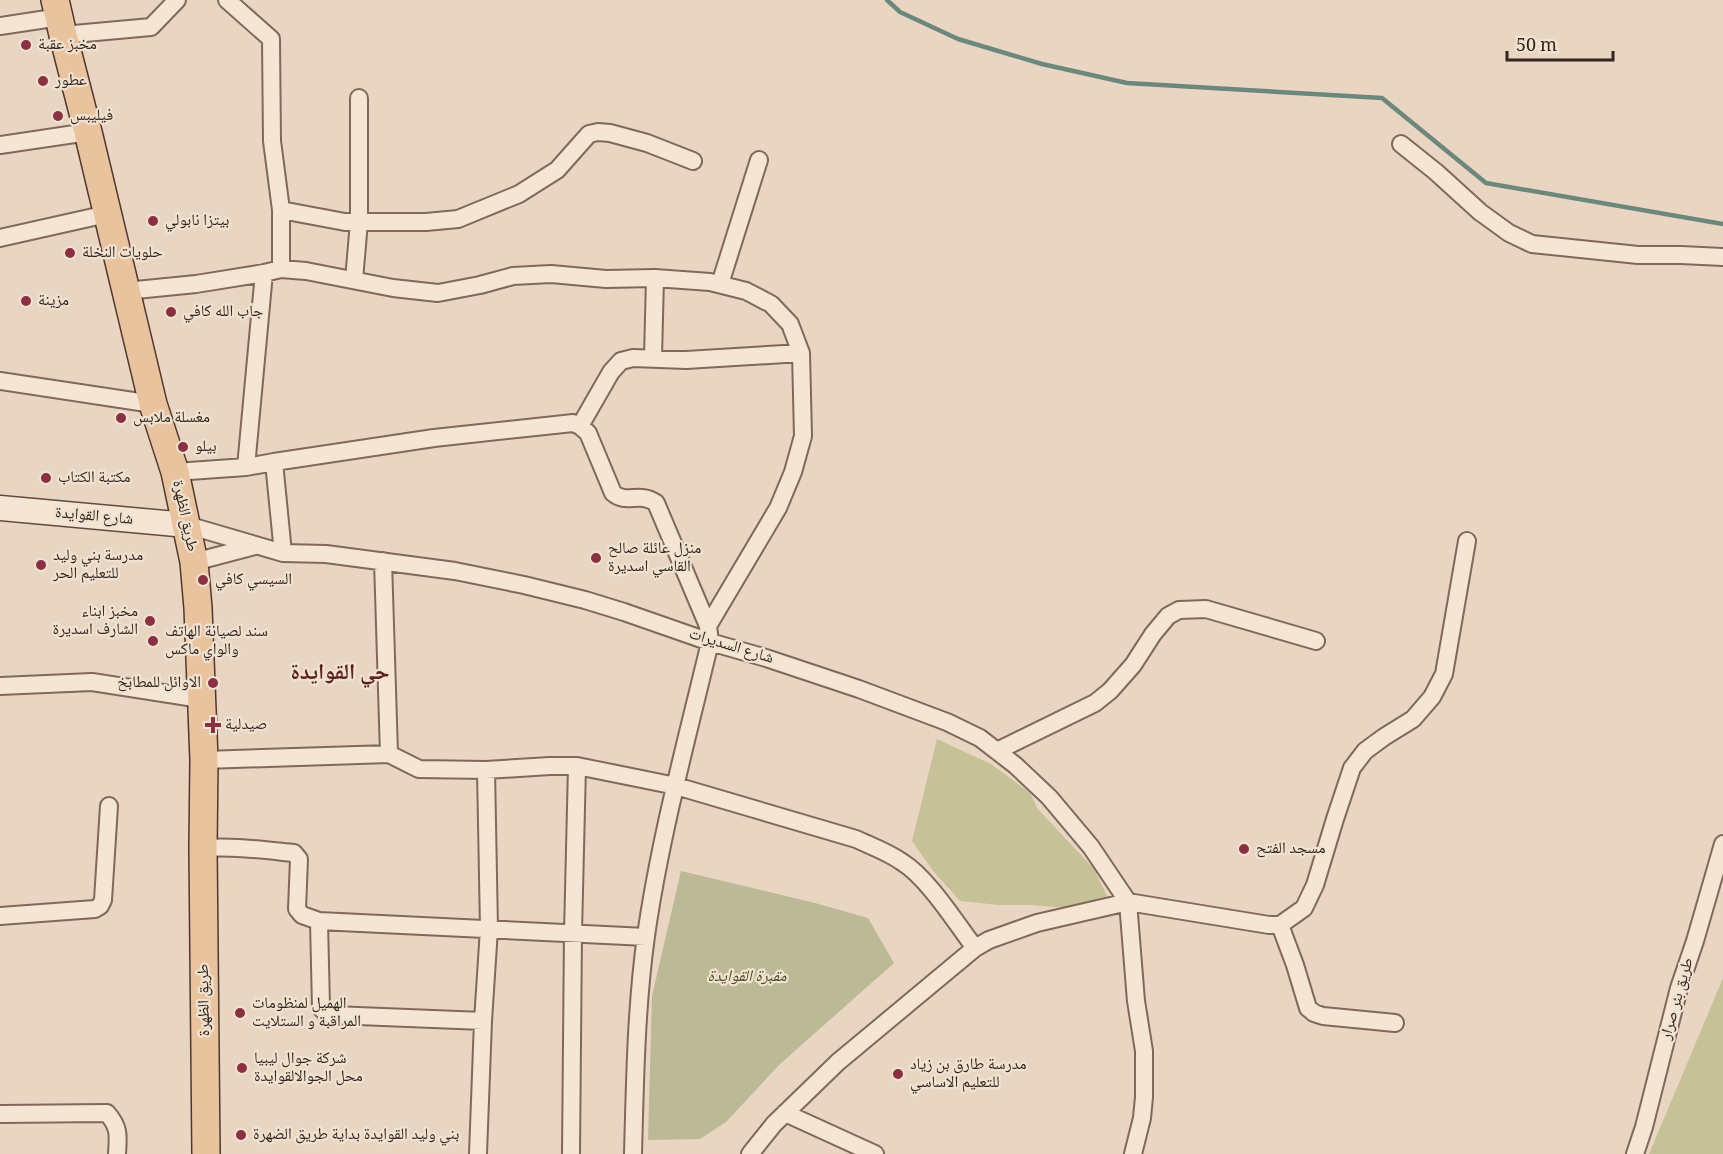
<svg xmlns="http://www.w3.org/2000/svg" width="1723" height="1154" font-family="Georgia,'Noto Naskh Arabic',serif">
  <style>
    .green { fill: #c5c297 }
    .cemetery { fill: #bbb996 }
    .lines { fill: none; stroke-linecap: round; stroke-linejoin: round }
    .stream { stroke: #6c887c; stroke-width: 4.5 }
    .minor-casing { stroke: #80685b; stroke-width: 20 }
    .secondary-casing { stroke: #624a3e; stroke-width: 27 }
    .primary-casing { stroke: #4f382f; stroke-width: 30 }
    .minor { stroke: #f5e5d4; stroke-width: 16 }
    .secondary { stroke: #f5e5d4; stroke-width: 24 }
    .primary { stroke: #e9c39d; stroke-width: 27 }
    .poi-dot { fill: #893142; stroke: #f1e2d0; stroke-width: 2 }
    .labels { text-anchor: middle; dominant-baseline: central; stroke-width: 4.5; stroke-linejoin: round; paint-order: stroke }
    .poi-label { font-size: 16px; fill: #32241e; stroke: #f1e2d0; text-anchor: start }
    .street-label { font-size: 16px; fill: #32241e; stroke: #f1e2d0 }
    .park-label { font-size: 16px; font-style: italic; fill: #494c26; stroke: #f1e2d0 }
    .district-label { font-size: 22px; font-weight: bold; fill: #5a2321; stroke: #f1e2d0 }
  </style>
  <rect width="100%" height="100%" fill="#e9d6c2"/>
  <path class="green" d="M937,739L991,764L1030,793L1037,808L1094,869L1107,896L1068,908L1031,905H999L960,901L934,872L912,841Z
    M1723,978V1154H1649Z"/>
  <path class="cemetery" d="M681,871L815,903L868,918L894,963L779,1065L726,1122L700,1139L648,1140L652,996Z"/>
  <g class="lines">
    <path class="stream" d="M887,0L900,12L958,39L1042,64L1127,83L1382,98L1486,183L1723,224"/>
    <g class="minor-casing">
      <path id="minor" d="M227,0L271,39L272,141L281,210V269
        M0,26L60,17
        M63,35L151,27L177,0
        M1401,144L1436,172L1480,212L1509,233L1532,244L1638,255H1681L1723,257
        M0,145L88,132
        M281,210L345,222H426L458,219L519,194L557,170L589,134L598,132L610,133L647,143L693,161
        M0,238L107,214
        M354,280L359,222V98
        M720,284L759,160
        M126,291L196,284L264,273L281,269L306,271L393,288L438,293L480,285L513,276L551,274L606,279L655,278L710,282L746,291L771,304L790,324L801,353L803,436L793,472L778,508L708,626
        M653,358L655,278
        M0,381L153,404
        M580,426L611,372L621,361L633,358L686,360L801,353
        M274,462L283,553
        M246,467L264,273
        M175,472L246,467L274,462L434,438L573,423L580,426L588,433L613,493C627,505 639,491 656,503L708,626L710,642C687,739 660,837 646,936C636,1008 635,1081 633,1154
        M187,525L283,553L326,554L455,571L524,585L585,600L624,612L710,642L766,658L859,689L947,722L980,738L1015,765L1049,797L1091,847L1128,902L1136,1001L1144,1051V1097L1142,1118L1133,1154
        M383,561L389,754
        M194,562L255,546
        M0,686L92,682L201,699
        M997,751L1095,703L1110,691L1133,665L1153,634L1168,616L1179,610L1206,609L1316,641
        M204,760L389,754L419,769L486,770L550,766H577L676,786L856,839C871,846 888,852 902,862C928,878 956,923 975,948
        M203,848C234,846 264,850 294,853L299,859L297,909L302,915L319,921L646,937
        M0,916L95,909L100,906L103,900L109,806
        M319,921L321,1008L325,1012L333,1015L483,1021L489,929L486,770
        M1280,925L1295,965L1308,1008L1314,1013L1323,1016L1395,1023
        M785,1113L875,1154
        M0,1114L107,1113C120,1128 118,1136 117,1154
        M478,1154L483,1021
        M571,1154L573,933L577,766
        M750,1154L774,1124L838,1062L975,948L989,940L1037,923L1128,902L1269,925H1280L1304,908L1315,885L1335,819L1352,768L1365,751L1384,737L1413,719L1432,697L1444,674L1467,541
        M1635,1154L1644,1127L1679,988L1695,941L1723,844"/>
    </g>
    <g class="secondary-casing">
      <path id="secondary" d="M0,508L187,525"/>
    </g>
    <g class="primary-casing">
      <path id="primary" d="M55,0L63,35L88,132L153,404L175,472L194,562L198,608L204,760L203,848L206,1154"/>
    </g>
    <use href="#minor" class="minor"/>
    <use href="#secondary" class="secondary"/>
    <use href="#primary" class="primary"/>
  </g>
  <g class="poi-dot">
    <circle cx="26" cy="45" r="6"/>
    <circle cx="43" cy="81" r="6"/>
    <circle cx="58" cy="116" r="6"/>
    <circle cx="153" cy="221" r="6"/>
    <circle cx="70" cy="253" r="6"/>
    <circle cx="26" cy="301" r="6"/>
    <circle cx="171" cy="312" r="6"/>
    <circle cx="121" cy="418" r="6"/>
    <circle cx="183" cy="447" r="6"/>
    <circle cx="46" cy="478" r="6"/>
    <circle cx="596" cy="558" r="6"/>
    <circle cx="41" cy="565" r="6"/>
    <circle cx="203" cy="580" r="6"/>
    <circle cx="150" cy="621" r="6"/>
    <circle cx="153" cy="641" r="6"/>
    <circle cx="213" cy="683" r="6"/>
    <path d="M210 716h6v6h6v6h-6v6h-6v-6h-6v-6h6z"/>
    <circle cx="1244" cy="849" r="6"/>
    <circle cx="240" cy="1013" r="6"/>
    <circle cx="242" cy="1068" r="6"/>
    <circle cx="898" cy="1074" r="6"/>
    <circle cx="241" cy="1135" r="6"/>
  </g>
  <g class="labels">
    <g class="poi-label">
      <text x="38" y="45">مخبز عقبة</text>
      <text x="55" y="81">عطور</text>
      <text x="70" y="116">فيليبس</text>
      <text x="165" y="221">بيتزا نابولي</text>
      <text x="82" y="253">حلويات النخلة</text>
      <text x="38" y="301">مزينة</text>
      <text x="183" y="312">جاب الله كافي</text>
      <text x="133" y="418">مغسلة ملابس</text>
      <text x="195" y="447">بيلو</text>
      <text x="58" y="478">مكتبة الكتاب</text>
      <text x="608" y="549">منزل عائلة صالح<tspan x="608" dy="18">القاسي اسديرة</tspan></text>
      <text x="53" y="556">مدرسة بني وليد<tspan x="53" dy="18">للتعليم الحر</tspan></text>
      <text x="215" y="580">السيسي كافي</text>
      <text x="138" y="612" text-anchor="end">مخبز ابناء<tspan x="138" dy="18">الشارف اسديرة</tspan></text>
      <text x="165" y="632">سند لصيانة الهاتف<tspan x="165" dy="18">والواي ماكس</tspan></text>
      <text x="201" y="683" text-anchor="end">الاوائل للمطابخ</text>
      <text x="225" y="725">صيدلية</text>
      <text x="1256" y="849">مسجد الفتح</text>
      <text x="252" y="1004">الهميل لمنظومات<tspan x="252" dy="18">المراقبة و الستلايت</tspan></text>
      <text x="254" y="1059">شركة جوال ليبيا<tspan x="254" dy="18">محل الجوالالقوايدة</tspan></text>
      <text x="910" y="1065">مدرسة طارق بن زياد<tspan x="910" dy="18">للتعليم الاساسي</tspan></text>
      <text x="253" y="1135">بني وليد القوايدة بداية طريق الضهرة</text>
    </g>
    <g class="street-label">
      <text transform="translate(184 516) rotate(78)">طريق الظهرة</text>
      <text transform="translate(94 517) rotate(5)">شارع القوايدة</text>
      <text transform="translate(731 647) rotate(17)">شارع السديرات</text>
      <text transform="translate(1678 999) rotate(-74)">طريق بئر صرار</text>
      <text transform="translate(205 1000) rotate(-91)">طريق الظهرة</text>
    </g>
    <g class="park-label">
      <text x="747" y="977">مقبرة القوايدة</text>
    </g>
    <g class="district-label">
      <text x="340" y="674">حي القوايدة</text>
    </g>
  </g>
  <path d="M1507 51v9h106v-9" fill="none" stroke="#32241e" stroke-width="3"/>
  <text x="1516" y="51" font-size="18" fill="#32241e" stroke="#f1e2d0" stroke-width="4.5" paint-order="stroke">50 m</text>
</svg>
